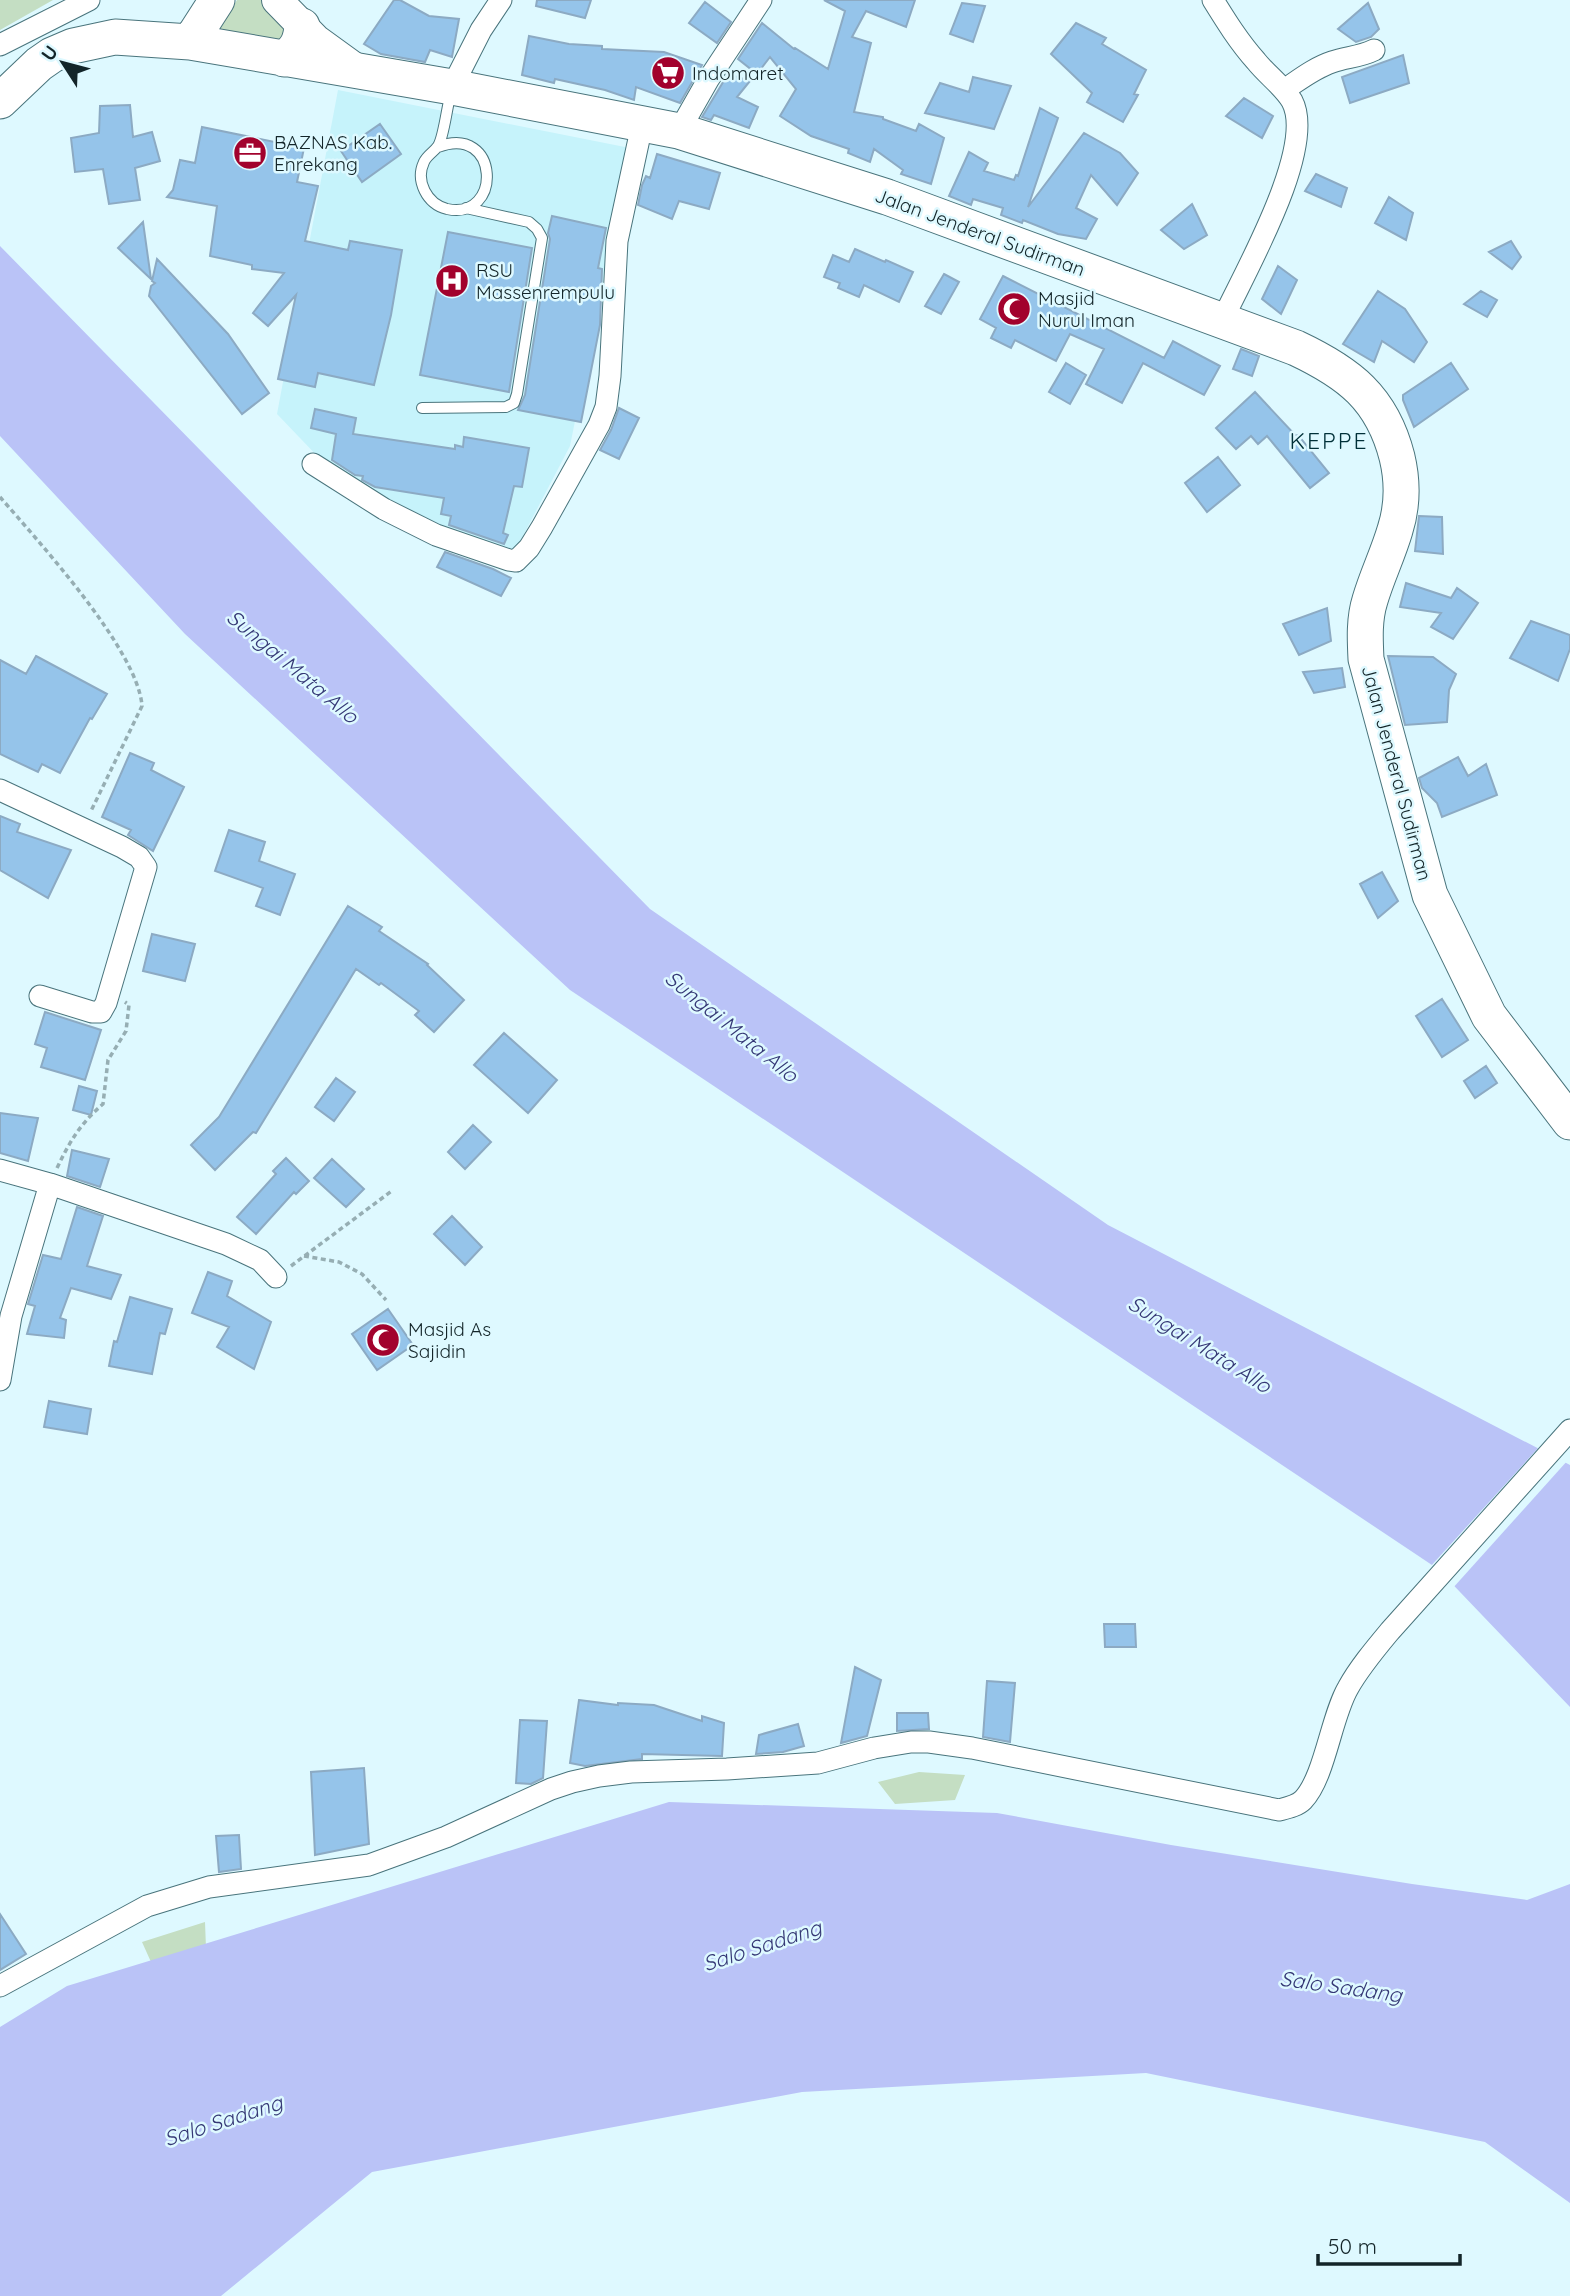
<svg xmlns="http://www.w3.org/2000/svg" width="1570" height="2296" font-family="Quicksand,sans-serif">
  <style>
    .built { fill: #c6f3fb }
    .green { fill: #c4dec3 }
    .water { fill: #bac3f7 }
    .pier { fill: #def9ff }
    .building { fill: #95c4ea; stroke: #8caac3; stroke-width: 2 }
    .lines { fill: none; stroke-linecap: round; stroke-linejoin: round }
    .service-casing { stroke: #49747c; stroke-width: 12 }
    .minor-casing { stroke: #49747c; stroke-width: 23 }
    .secondary-casing { stroke: #49747c; stroke-width: 32 }
    .trunk-casing { stroke: #49747c; stroke-width: 37 }
    .path { stroke: #96aeb3; stroke-width: 3.5; stroke-dasharray: 5 3.5; stroke-linecap: butt }
    .service { stroke: #fff; stroke-width: 10 }
    .minor { stroke: #fff; stroke-width: 21 }
    .secondary { stroke: #fff; stroke-width: 30 }
    .trunk { stroke: #fff; stroke-width: 35 }
    .labels { text-anchor: middle; dominant-baseline: central; stroke-width: 5; stroke-linejoin: round; paint-order: stroke }
    .poi-label { font-size: 19px; fill: #132529; stroke: #def9ff; text-anchor: start }
    .street-label { font-size: 19px; fill: #132529; stroke: #def9ff }
    .water-label { font-size: 21px; font-style: italic; fill: #353876; stroke: #def9ff }
    .quarter-label { font-size: 23px; letter-spacing: 2px; fill: #003038; stroke: #def9ff }
  </style>
  <rect width="100%" height="100%" fill="#def9ff"/>
  <path class="built" d="M338,90L630,148L570,446L514,553L408,515L322,461L277,414Z"/>
  <path class="green" d="M0,0H53L0,30Z
    M237,0H268L287,32L280,44L216,35Z
    M919,1772L965,1775L955,1800L895,1804L878,1782Z
    M205,1922L206,1948L151,1962L142,1942Z"/>
  <path class="water" d="M0,246L650,909L1108,1225L1570,1465V1707L1438,1569L570,990L185,634L0,436Z
    M669,1802L997,1813L1171,1845L1412,1884L1527,1900L1570,1884V2203L1485,2142L1146,2073L802,2092L372,2172L221,2296H0V2027L67,1986Z"/>
  <path class="pier" d="M1540,1446L1568,1460L1452,1589L1430,1567Z"/>
  <path class="building" d="M394,0H400L429,16L459,19L452,57L430,50L425,62L381,54L364,44Z
    M537,0H591L585,18L536,6Z
    M824,0H915L906,27L866,11L852,37L871,43L854,112L883,117V119L916,131L919,124L944,138L931,184L901,174L903,170L874,149L870,162L848,153L849,149L811,136L780,116L796,89L770,57L757,74L738,59L762,23L794,49L795,48L828,69L845,11Z
    M705,2L731,22L717,43L689,23Z
    M962,3L985,6L973,42L950,34Z
    M1368,3L1379,29L1371,37L1356,42L1338,29Z
    M1076,23L1106,38L1102,44L1146,70L1134,94L1138,95L1123,122L1087,102L1092,93L1051,54Z
    M529,36L569,44L602,46V49L664,52L702,65L680,103L636,87L634,100L605,90L555,79L554,83L522,75Z
    M1403,55L1409,83L1350,103L1342,77Z
    M728,74L750,81L737,97L758,107L749,128L714,115L711,120L702,117Z
    M973,77L1011,86L994,129L925,113L940,83L969,92Z
    M1244,98L1273,116L1262,138L1226,116Z
    M130,105L133,137L152,132L160,161L135,168L140,200L109,204L103,169L75,172L71,138L99,133L100,106Z
    M1040,108L1058,118L1028,207L1084,133L1120,153L1138,173L1117,205L1091,175L1076,208L1097,219L1086,239L1058,234L1023,220L1022,223L1001,215L1003,208L973,199L971,205L949,196L969,152L988,163L984,171L1014,180L1016,175L1018,176Z
    M380,124L401,154L362,182L341,151Z
    M202,127L304,148L297,182L318,186L305,241L348,250L350,241L402,250L391,315L374,385L318,373L315,387L278,379L296,295L268,326L253,313L284,273L252,269V265L210,256L217,206L167,197L173,190L180,160L195,163Z
    M657,154L720,173L709,209L679,201L672,219L638,205L642,185L646,176L650,178Z
    M1316,174L1347,188L1341,207L1305,191Z
    M1389,197L1413,213L1406,240L1375,223Z
    M1192,204L1207,235L1184,249L1161,230Z
    M552,216L606,228L598,268L602,269L600,325L581,422L518,410L525,395L550,239L548,233Z
    M143,222L151,279L118,248Z
    M448,232L532,248L509,392L420,375Z
    M1511,241L1521,257L1512,269L1489,252Z
    M855,249L885,262L886,260L913,272L899,302L864,285L859,297L838,288L840,283L824,277L833,255L849,262Z
    M157,259L228,334L269,393L242,414L149,296L151,286L155,283L152,281Z
    M1278,266L1297,280L1281,314L1262,299Z
    M944,274L959,282L941,314L925,306Z
    M1003,276L1164,358L1173,341L1220,366L1204,395L1143,363L1122,403L1086,384L1104,349L1070,334L1056,361L1015,340L1011,348L991,338L996,328L980,319Z
    M1378,291L1405,309L1427,342L1414,362L1382,341L1374,362L1343,344Z
    M1481,291L1497,300L1487,317L1464,304Z
    M1241,349L1259,356L1252,376L1233,369Z
    M1066,363L1086,375L1070,404L1049,392Z
    M1451,363L1468,389L1414,427L1403,400V395Z
    M1255,392L1296,436L1298,435L1329,473L1310,488L1267,436L1258,444L1251,436L1236,449L1216,428Z
    M619,408L639,418L619,459L600,450L611,430Z
    M315,409L356,418L353,434L455,449V445L463,447L464,437L529,448L522,487L514,486L503,533L508,535L504,544L449,525L451,516L441,514L444,498L375,487L362,480L363,476L355,475L332,460L336,434L311,428Z
    M1218,457L1240,485L1207,512L1185,483Z
    M1419,516L1442,517L1443,554L1415,551Z
    M445,552L493,569L511,578L501,596L437,567Z
    M1406,583L1451,598L1457,588L1478,603L1453,639L1431,627L1441,613L1400,607Z
    M1327,608L1331,641L1299,655L1283,624Z
    M1531,621L1570,635V649L1558,681L1510,658Z
    M36,656L107,694L92,719L90,718L60,773L42,764L38,772L0,754V660L26,674Z
    M1388,656L1433,657L1456,674L1449,690L1447,722L1405,725Z
    M1342,668L1345,687L1314,693L1303,672Z
    M130,753L154,763L151,770L184,787L153,851L128,835L131,830L102,817Z
    M1458,757L1468,776L1486,764L1497,795L1442,817L1437,803L1422,788L1419,778Z
    M0,816L20,824L17,832L71,850L48,898L0,870Z
    M229,830L265,842L259,861L295,874L280,915L256,906L263,888L215,871Z
    M1382,872L1398,901L1378,918L1360,884Z
    M348,906L382,927L379,931L428,964L427,965L464,1000L434,1032L415,1015L419,1011L381,983L379,985L356,969L256,1133L253,1132L215,1170L191,1145L219,1117Z
    M152,934L195,944L185,981L143,971Z
    M1442,999L1468,1040L1442,1057L1416,1016Z
    M45,1012L101,1030L85,1080L41,1067L47,1048L35,1044Z
    M504,1033L557,1080L528,1113L474,1065Z
    M1486,1066L1497,1083L1475,1098L1464,1081Z
    M336,1078L355,1092L334,1121L315,1107Z
    M79,1086L97,1091L91,1115L73,1110Z
    M0,1113L38,1118L28,1161L0,1153Z
    M473,1125L491,1142L465,1169L448,1152Z
    M72,1150L109,1159L100,1187L67,1176Z
    M286,1158L309,1181L296,1194L294,1192L256,1234L237,1217L276,1174L273,1171Z
    M332,1159L364,1189L346,1207L314,1178Z
    M77,1207L103,1216L87,1266L121,1275L111,1299L71,1288L60,1318L66,1320L64,1338L27,1334L35,1306L28,1304L43,1255L61,1259Z
    M452,1216L482,1247L465,1265L434,1234Z
    M208,1272L232,1281L227,1296L271,1322L254,1369L217,1347L229,1327L192,1313Z
    M130,1297L172,1309L165,1334L160,1333L152,1374L109,1366L114,1341L117,1342Z
    M388,1309L413,1345L377,1370L352,1334Z
    M49,1401L91,1409L87,1434L44,1427Z
    M1104,1624H1135L1136,1647H1105Z
    M855,1667L881,1680L867,1736L841,1743Z
    M987,1681L1015,1683L1010,1742L983,1737Z
    M579,1700L618,1705V1703L654,1705L702,1721V1716L724,1723L722,1756L642,1754V1759L585,1766L570,1763Z
    M897,1713H928L929,1729L897,1731Z
    M520,1720L547,1721L543,1778L531,1784L516,1783Z
    M798,1724L804,1746L783,1752L756,1754L759,1735Z
    M364,1768L369,1844L315,1855L311,1772Z
    M239,1835L241,1869L219,1872L216,1836Z
    M0,1914L26,1954L0,1970Z"/>
  <g class="lines">
    <g class="service-casing">
      <path id="service" d="M438,147C500,123 503,221 447,209C427,204 415,181 424,162C427,155 434,152 438,146C444,137 447,105 451,93
        M422,408L506,407L514,403L517,394L542,238L537,229L529,222L466,208"/>
    </g>
    <g class="minor-casing">
      <path id="minor" d="M1213,0C1226,21 1239,42 1256,61C1267,75 1283,86 1292,101C1317,148 1243,275 1222,321
        M0,45L89,0
        M452,87L481,30L501,0
        M1284,90C1299,80 1314,68 1332,62C1346,57 1360,57 1374,50
        M679,131L708,80L761,0
        M313,464L384,509L436,535L509,560L516,561L529,548L542,527L599,425L606,407L610,376L617,241L642,125
        M0,790L122,847L139,857L146,867L106,1003L101,1012H92L40,996
        M0,1170L50,1184L11,1316L0,1380
        M50,1184L226,1244L260,1260L276,1277
        M0,1986L147,1906L209,1887L369,1865L446,1837L551,1789L572,1782L599,1776L631,1772L727,1769L818,1763L874,1748L911,1742H929L972,1748L1279,1810C1287,1808 1297,1806 1303,1800C1325,1777 1331,1717 1348,1688C1359,1668 1375,1649 1390,1631L1570,1430"/>
    </g>
    <g class="secondary-casing">
      <path id="secondary" d="M277,0L316,40L356,69"/>
    </g>
    <g class="trunk-casing">
      <path id="trunk" d="M190,42L217,0
        M284,59C297,49 301,41 302,26
        M0,101L39,64L52,55L73,46L115,37L190,42L452,87L679,131L887,197L1296,348C1349,373 1382,398 1397,457C1403,482 1403,505 1395,530C1388,554 1377,576 1370,600C1364,619 1365,639 1366,659L1430,895L1489,1016L1570,1122"/>
    </g>
    <path class="path" d="M0,497C38,541 138,650 142,706L91,811
      M57,1168C70,1141 80,1124 103,1104L108,1060L126,1031L129,1005L125,1002
      M304,1256L339,1262L362,1274L386,1300
      M291,1266L393,1190"/>
    <use href="#service" class="service"/>
    <use href="#minor" class="minor"/>
    <use href="#secondary" class="secondary"/>
    <use href="#trunk" class="trunk"/>
  </g>
  <defs>
    <g id="supermarket-disc" transform="scale(1.75)"><circle r="9.5" fill="#a2022d" stroke="#def9ff"/><path d="M-6-5.5h2.5l.6 2H6L4.5 2H-2.5L-4.4-4H-6ZM-1.5 3.2a1.3 1.3 0 1 0 .1 0ZM3 3.2a1.3 1.3 0 1 0 .1 0Z" fill="#fff"/></g>
    <g id="office-disc" transform="scale(1.75)"><circle r="9.5" fill="#a2022d" stroke="#def9ff"/><path d="M-6-3h4V-5.5h4V-3h4V5H-6ZM-1-4.5V-3h2v-1.5ZM-6 0V1H6V0Z" fill="#fff"/></g>
    <g id="hospital-disc" transform="scale(1.75)"><circle r="9.5" fill="#a2022d" stroke="#def9ff"/><path d="M-5-5h3v3.5h4V-5h3V5h-3V1.5h-4V5h-3Z" fill="#fff"/></g>
    <g id="mosque-disc" transform="scale(1.75)"><circle r="9.5" fill="#a2022d" stroke="#def9ff"/><path d="M3.5-4.9A6 6 0 1 0 3.5 4.9A5 5 0 1 1 3.5-4.9Z" fill="#fff"/></g>
  </defs>
  <g fill-rule="evenodd">
    <use href="#supermarket-disc" x="668" y="73"/>
    <use href="#office-disc" x="250" y="153"/>
    <use href="#hospital-disc" x="452" y="281"/>
    <use href="#mosque-disc" x="1014" y="309"/>
    <use href="#mosque-disc" x="383" y="1340"/>
  </g>
  <g class="labels">
    <g class="poi-label">
      <text x="692" y="73">Indomaret</text>
      <text x="274" y="142">BAZNAS Kab.<tspan x="274" dy="22">Enrekang</tspan></text>
      <text x="476" y="270">RSU<tspan x="476" dy="22">Massenrempulu</tspan></text>
      <text x="1038" y="298">Masjid<tspan x="1038" dy="22">Nurul Iman</tspan></text>
      <text x="408" y="1329">Masjid As<tspan x="408" dy="22">Sajidin</tspan></text>
    </g>
    <g class="street-label">
      <text transform="translate(980 232) rotate(20)">Jalan Jenderal Sudirman</text>
      <text transform="translate(1397 773) rotate(75)">Jalan Jenderal Sudirman</text>
    </g>
    <g class="water-label">
      <text transform="translate(293 666) rotate(40)">Sungai Mata Allo</text>
      <text transform="translate(732 1026) rotate(39)">Sungai Mata Allo</text>
      <text transform="translate(1200 1344) rotate(32)">Sungai Mata Allo</text>
      <text transform="translate(762 1945) rotate(-18)">Salo Sadang</text>
      <text transform="translate(1341 1986) rotate(8)">Salo Sadang</text>
      <text transform="translate(223 2120) rotate(-18)">Salo Sadang</text>
    </g>
    <g class="quarter-label">
      <text x="1329" y="440">KEPPE</text>
    </g>
  </g>
  <g transform="translate(63 63) rotate(306)" stroke="#def9ff" stroke-width="5" paint-order="stroke">
  <path d="M0-5L12 26L0 18L-12 26Z" fill="#132529"/>
  <text y="-10" font-size="19" font-weight="bold" text-anchor="middle" fill="#132529">U</text>
  </g>
  <path d="M1318 2254v10h142v-10" fill="none" stroke="#132529" stroke-width="3.5"/>
  <text x="1328" y="2254" font-size="21" fill="#132529" stroke="#def9ff" stroke-width="5" paint-order="stroke">50 m</text>
</svg>
